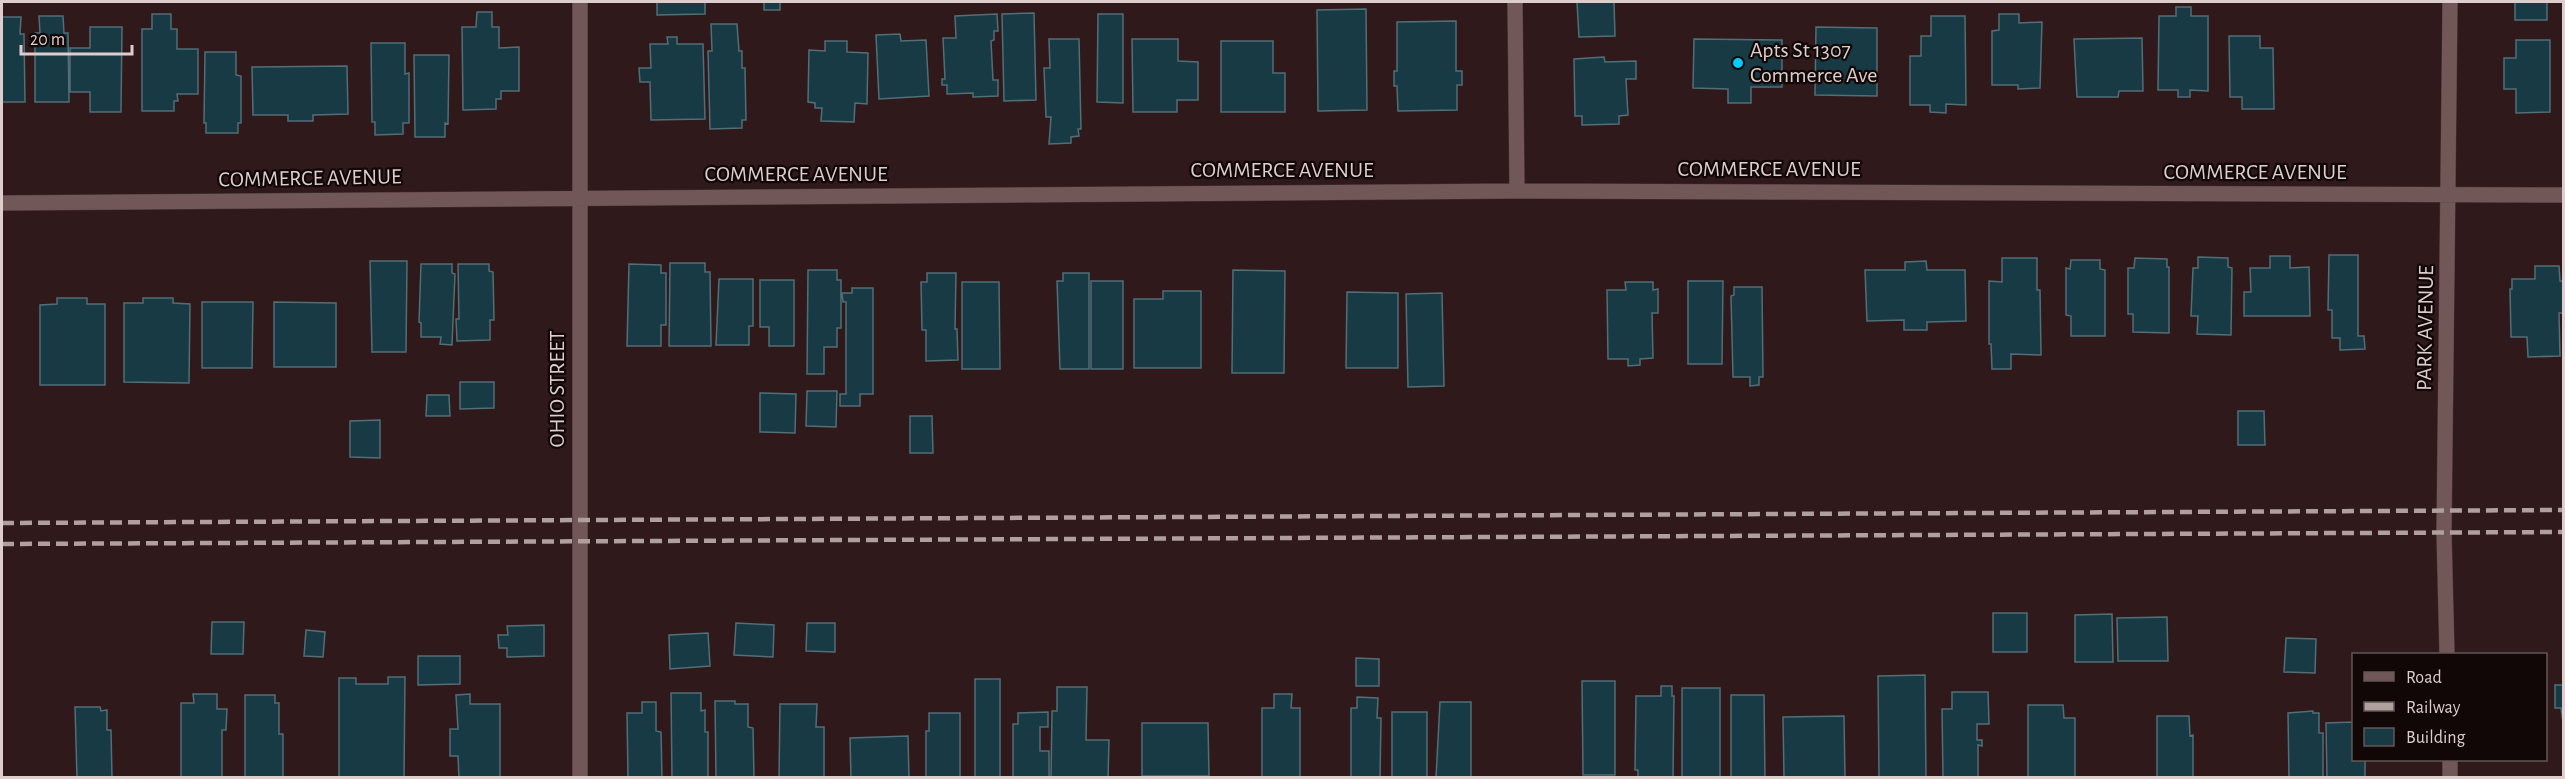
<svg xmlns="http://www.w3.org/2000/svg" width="2565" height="779" font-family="'Alegreya Sans',sans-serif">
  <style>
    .building { fill: #183a44; stroke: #526e77; stroke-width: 1.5 }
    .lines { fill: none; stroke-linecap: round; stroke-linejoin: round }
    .minor-casing { stroke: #463435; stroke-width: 16 }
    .minor { stroke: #715757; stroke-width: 15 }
    .rail { stroke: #af9f9e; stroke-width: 4.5; stroke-dasharray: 12 6; stroke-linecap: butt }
    .poi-dot { fill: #00cbf9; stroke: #110707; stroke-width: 2 }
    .labels { text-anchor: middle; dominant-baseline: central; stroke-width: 4.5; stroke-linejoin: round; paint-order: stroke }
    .poi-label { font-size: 22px; fill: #ddcecd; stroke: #110707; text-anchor: start }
    .street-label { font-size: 22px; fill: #ddcecd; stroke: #110707 }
  </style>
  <rect width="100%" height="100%" fill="#2f191a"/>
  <path class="building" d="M657,2H705V14L657,15Z
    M764,2H780V10H764Z
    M1577,2H1614L1615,36L1579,37Z
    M2515,2H2547V20H2515Z
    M2176,7H2191V16H2208V91L2190,90V97H2178V90H2158L2159,16H2176Z
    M1366,9L1367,110L1318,111L1317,10Z
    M477,12H492V27H499V48L519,47V91H501V99H496V109L463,110L462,27H476Z
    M1034,13L1036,100L1004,101L1002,14Z
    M152,14H171V29H177V49H198V94H177L178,101H174V111H142V29H152Z
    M997,14L998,31H994V40L991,41L993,80H998V96L973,97V93L947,94V85H942V79H945L943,38H956L955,16Z
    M1098,14H1123V103L1097,102Z
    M1999,14H2019V23L2042,22L2040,88L2018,89V85H1992V31L1999,30Z
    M39,16H63L64,33H68L69,102H35V33H40Z
    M1931,16H1965L1966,105L1946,104V113L1930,112V105H1910V56H1921V36H1931Z
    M2,17H21L20,34H24L25,102H2Z
    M1456,21V71H1462V85H1457V110L1398,111L1397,86H1394V71H1397V22Z
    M711,24H737L739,51H742V68H745L746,120H742V128L710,129L708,51H712Z
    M90,27H122L121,112H90V92H70V48H90Z
    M1816,27L1877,28V96L1815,95Z
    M900,34L901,41L926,40L929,96L879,99L876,35Z
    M2229,36H2260V48H2273L2274,109H2242V97H2230Z
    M667,37H677V44H703L705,119L651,120L650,82H640L639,68H651L650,44H668Z
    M2142,38L2143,91H2119L2118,97H2077L2074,39Z
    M1049,39H1079L1081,129H1078L1079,136L1071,137V143L1049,144L1051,117H1046L1044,68H1050Z
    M1132,39H1178V61L1198,62V100H1177V112H1133Z
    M1694,39L1782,40V87H1751V103H1728V89L1693,88Z
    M2516,40H2550V112L2516,113V89H2504V58H2516Z
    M825,41H847V52L868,53L867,104L855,103L854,122L821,121L822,108H815V103L808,102L809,50L825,51Z
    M1221,41H1273V73H1285V112H1221Z
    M371,43H405V74L409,73V123H403V134L375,135V122H372Z
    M205,52H236V75L241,76V123H238V133H206V123H204Z
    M414,55H449L448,124L445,123V137H415Z
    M1604,57L1605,62L1636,61V79H1626L1628,115L1619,116V124L1582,125V116H1575L1574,59Z
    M347,66L348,114L313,115V121H288V115H253L252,67Z
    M2329,255H2358V336H2364L2365,349L2340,350V338H2332V310H2328Z
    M2270,256H2290V268L2309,267L2310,316H2244V292H2251L2250,268H2270Z
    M2198,257L2228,258V267L2232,268L2231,335L2197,334L2198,316H2191L2193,268H2198Z
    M2002,258H2037V290H2040L2041,355L2011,354V369H1992L1991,344H1989V281L2002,282Z
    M2135,258L2167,259V267H2169V333L2133,332V314H2128V268H2134Z
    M2071,260H2100V269L2105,270V336H2071V316L2066,315V268L2070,269Z
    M370,261H407L406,352H372Z
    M1926,261L1927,270H1965L1966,321L1927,322V330H1904V320L1867,321L1865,270H1905V262Z
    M670,263H705V272H710L711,346H669Z
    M421,264H452V273L455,274L452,345L440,344L441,337H421V323L419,322Z
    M458,264H489V271L493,272L494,320H490V340L457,341L456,319H459Z
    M629,264L661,265V273H666V325H661V346H627Z
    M2535,266H2559L2560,281H2564V313H2559L2560,356L2528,357L2527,337H2511L2510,289H2512V279H2535Z
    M808,270H837V280H841V328H837V347H824V374H807Z
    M1233,270L1285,271L1284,373H1232Z
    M927,273H956L955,329H957L958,360L926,361V330H922L921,282H927Z
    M1063,273H1089V369H1060L1057,281H1063Z
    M719,279H753V326H749V345H716Z
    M760,280H794V346H769V327H760Z
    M1091,281H1123V369H1091Z
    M1688,281H1723L1722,364H1688Z
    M962,282H999L1000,369H962Z
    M1625,282H1653V290L1658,289V313H1652L1653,358L1640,359V365L1628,366V359H1608L1607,290H1626Z
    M1734,287H1762L1763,377H1759V385L1750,386V377H1733L1731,296L1734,295Z
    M852,288H873V394H860V406H840V394H846V302H843L842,293H852Z
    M1163,291H1201V368H1134V299H1163Z
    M1347,292L1398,293V368H1346Z
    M1442,293L1444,386L1408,387L1406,294Z
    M57,298H87V304H105V385H40V305L57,304Z
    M143,298H173V303L190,304L189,383L124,382V303H143Z
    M202,302H253L252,368H202Z
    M274,302L336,303V367H274Z
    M460,382H494V408L460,409Z
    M807,391H837L836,427L806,426Z
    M760,393L796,394L795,433L760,432Z
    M427,395H449L450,416H426Z
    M2238,411H2264L2265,445H2238Z
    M910,416H932L933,453H910Z
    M380,420V458L350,457V421Z
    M1993,613H2027V652H1993Z
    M2112,614L2113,662H2075V615Z
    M2167,617L2168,661H2118L2117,618Z
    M212,622H244L243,654H211Z
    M736,623L774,625L773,657L734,655Z
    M807,623H835V652L806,651Z
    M544,625V656L507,657V648H499L498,635H508L507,626Z
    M306,630L325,632L323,657L304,656Z
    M708,633L710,666L670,669L669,635Z
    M2286,638L2316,639L2315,673L2284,672Z
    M418,656H460V684L418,685Z
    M1356,658L1379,659V686H1356Z
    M1925,675L1926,778H1879L1878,676Z
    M388,677H405L404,778H339V678H356V684H388Z
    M975,679H1000V778H975Z
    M1582,681H1615V775H1583Z
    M2555,685H2564V730L2561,708H2555Z
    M1661,686H1672V696H1674L1673,778H1638V770H1635L1636,696H1661Z
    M1057,687H1087L1086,740H1109L1108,778H1051L1052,711H1057Z
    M1682,688H1720V778H1682Z
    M1952,692H1988L1989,724H1977V740H1982V746L1978,745V778H1943L1942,709H1952Z
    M671,693H701V711L705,710V732H708V778H672Z
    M193,694H217V709H227L226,730H222V778H181V703H194Z
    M470,694V704H500V778H459L458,756H450V729H458L456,695Z
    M1274,694H1292L1291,708H1300V778H1262V708H1274Z
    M245,695H275V703H279V734H283V778H245Z
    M1731,695H1764L1765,778H1731Z
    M1357,697L1378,698L1377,718H1381L1380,778H1351V708H1357Z
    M715,701H735V704H748V727L753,728L754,778H716Z
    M642,702H656V731L661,732L662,778H628L627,713H642Z
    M1440,702H1471V778H1436Z
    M780,704H817L816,727H824V778H779Z
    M2028,705H2063L2064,718H2075V778H2028Z
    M75,707H100L101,711L107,710V730H111L112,778H77Z
    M2313,711V713H2319V733H2323V778H2289L2288,713Z
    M1048,712V727H1040V751H1049V778H1013V724H1018V713Z
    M1392,712H1427V778H1392Z
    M929,713H960V778H926V731H929Z
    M1844,716L1845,778H1784L1783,717Z
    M2157,716H2189L2190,736L2193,735V778H2157Z
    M2354,722V760H2365V778H2327L2326,723Z
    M1142,723H1208L1209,776H1142Z
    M908,736L909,778H851L850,738Z"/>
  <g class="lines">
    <g class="minor-casing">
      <path id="minor" d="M1515,2L1517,191
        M2,203L1517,191L2564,195
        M2447,654L2444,533L2450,2
        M2450,760V778
        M580,778V2"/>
    </g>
    <use href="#minor" class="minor"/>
    <path class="rail" d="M2,523L2564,510
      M2,544L2564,532"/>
  </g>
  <circle class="poi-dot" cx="1738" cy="63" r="6"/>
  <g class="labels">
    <g class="poi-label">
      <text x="1750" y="50">Apts St 1307<tspan x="1750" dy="25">Commerce Ave</tspan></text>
    </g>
    <g class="street-label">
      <text x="1769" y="169">COMMERCE AVENUE</text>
      <text x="1282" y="170">COMMERCE AVENUE</text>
      <text x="2255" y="172">COMMERCE AVENUE</text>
      <text x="796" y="174">COMMERCE AVENUE</text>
      <text transform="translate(310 178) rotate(-1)">COMMERCE AVENUE</text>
      <text transform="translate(2425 328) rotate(-89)">PARK AVENUE</text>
      <text transform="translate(557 389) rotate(-90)">OHIO STREET</text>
    </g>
  </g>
  <rect width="2565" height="779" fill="none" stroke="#ddcecd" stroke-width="6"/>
  <rect x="2352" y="653" width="195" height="108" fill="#110707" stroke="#635756" stroke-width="1.5"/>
  <rect x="2364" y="672" width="30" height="9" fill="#715757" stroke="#635756" stroke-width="1.5"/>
  <text x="2406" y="683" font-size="18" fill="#ddcecd">Road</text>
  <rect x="2364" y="702" width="30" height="9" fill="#af9f9e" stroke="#635756" stroke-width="1.5"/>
  <text x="2406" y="713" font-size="18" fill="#ddcecd">Railway</text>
  <rect x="2364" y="728" width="30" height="18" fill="#183a44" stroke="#635756" stroke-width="1.5"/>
  <text x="2406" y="743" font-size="18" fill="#ddcecd">Building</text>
  <path d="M21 45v9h111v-9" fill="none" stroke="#ddcecd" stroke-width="3"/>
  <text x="30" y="45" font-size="18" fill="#ddcecd" stroke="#110707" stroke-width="4.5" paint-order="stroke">20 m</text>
</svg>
